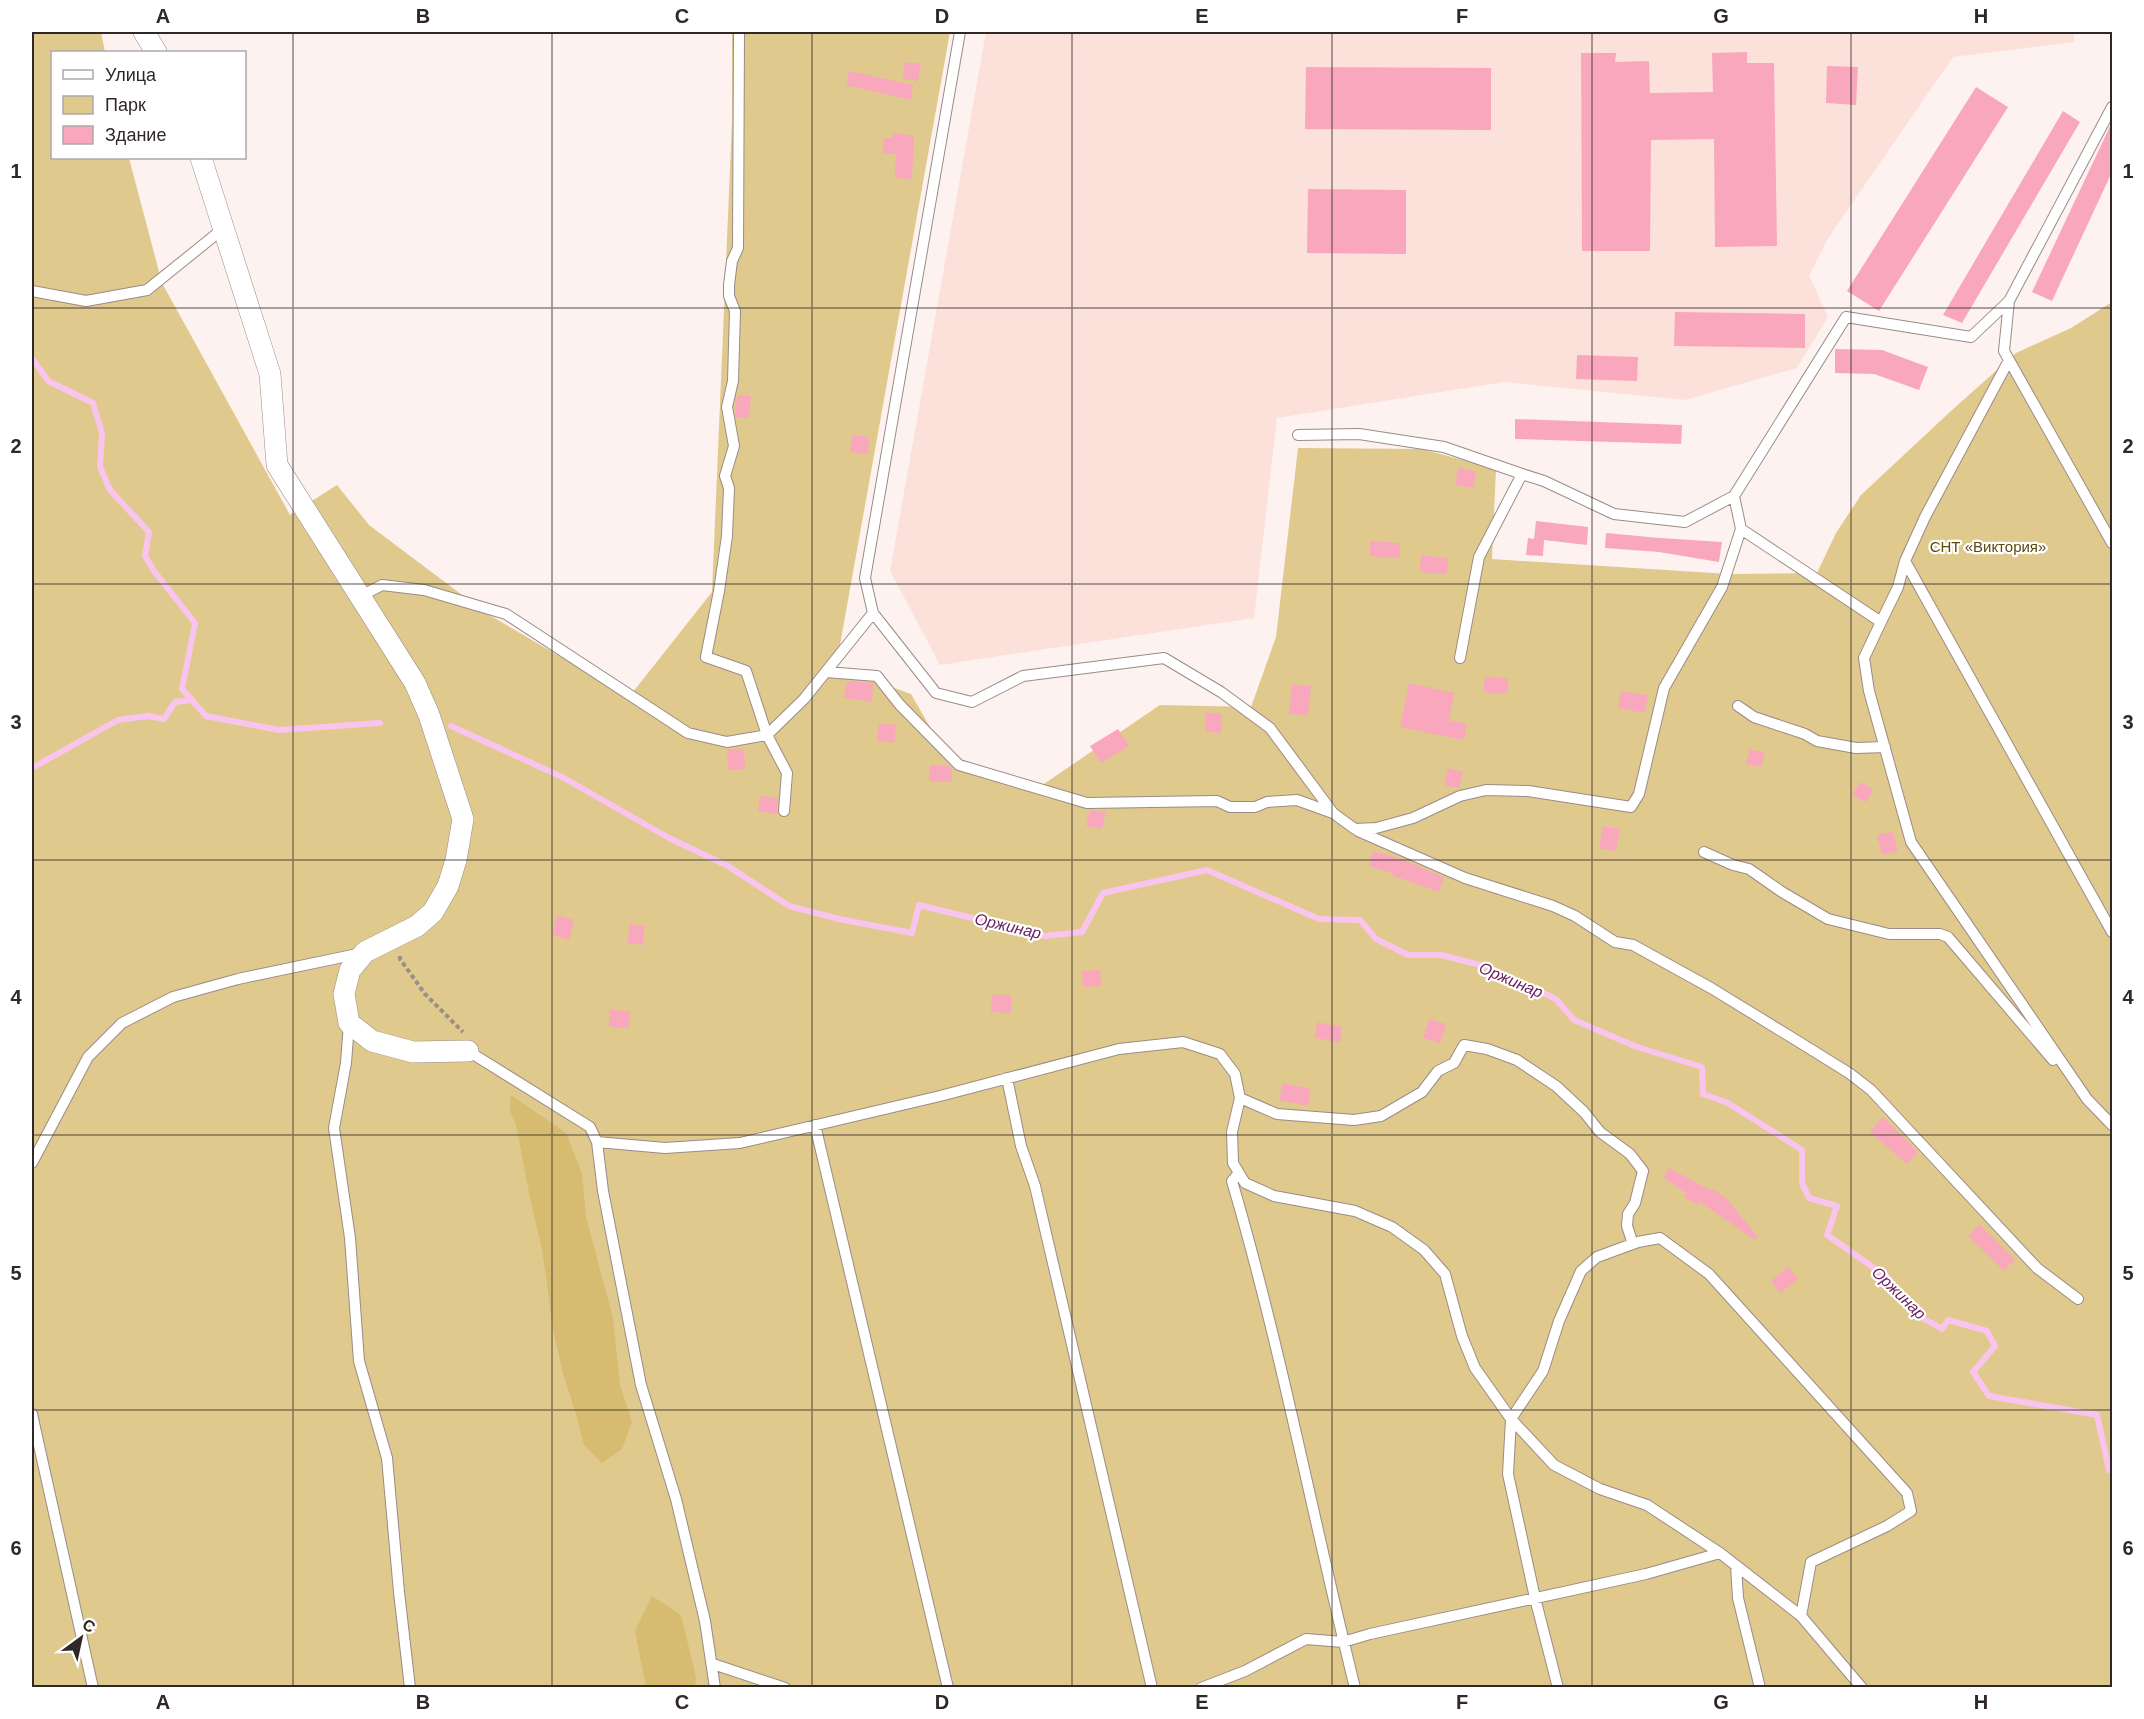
<svg xmlns="http://www.w3.org/2000/svg" width="2144" height="1719" font-family="Helvetica,sans-serif">
  <style>
    .built { fill: #fce1db }
    .green { fill: #e0c98c }
    .forest { fill: #d7bb70 }
    .lines { fill: none; stroke-linecap: round; stroke-linejoin: round }
    .stream { stroke: #f9c5ee; stroke-width: 6 }
    .building { fill: #f9a7bc }
    .lane-casing { stroke: #9b8b87; stroke-width: 12 }
    .street-casing { stroke: #9b8b87; stroke-width: 22 }
    .path { stroke: #99908e; stroke-width: 4; stroke-dasharray: 4.5 3; stroke-linecap: butt }
    .lane { stroke: #fff; stroke-width: 10 }
    .street { stroke: #fff; stroke-width: 21 }
    .grid { fill: none; stroke: #2f2827; stroke-width: 1.5; stroke-opacity: 0.55 }
    .labels { text-anchor: middle; dominant-baseline: central; stroke-width: 4.5; stroke-linejoin: round; paint-order: stroke }
    .park-label { font-size: 15px; fill: #5c490d; stroke: #fff }
    .water-label { font-size: 16px; font-style: italic; fill: #6a2160; stroke: #fff }
    .neatline { fill: none; stroke: #2f2827; stroke-width: 2 }
    .grid-label { font-size: 20px; text-anchor: middle; font-weight: bold; fill: #2f2827 }
  </style>
  <rect width="100%" height="100%" fill="#fdf2f0"/>
  <path class="built" d="M986,32H2074V42L1953,57L1829,237L1809,275L1828,317L1797,368L1685,400L1504,382L1277,418L1254,618L940,665L890,571Z"/>
  <path class="green" d="M32,32H101L105,52H52V158H129L162,283L290,515L337,485L369,525L486,613L629,697L712,592L732,121V32H950L836,667L911,694L945,753L1038,788L1160,705L1251,707L1276,637L1298,448L1422,449L1496,469L1492,559L1729,574L1817,573L1836,533L1861,495L1952,410L2016,353L2071,328L2112,302V1687L32,1688Z"/>
  <path class="forest" d="M511,1095L566,1133L582,1173L586,1217L613,1318L620,1385L632,1422L622,1449L602,1463L584,1445L576,1414L563,1374L554,1334L542,1249L530,1198L516,1125L510,1112Z
    M652,1596L681,1615L696,1677L695,1687H646L635,1631Z"/>
  <g class="lines">
    <path class="stream" d="M32,358L48,381L93,403L102,433L100,467L110,490L149,532L145,556L154,571L195,623L182,689L206,716L279,730L380,723
      M451,726L562,777L669,838L728,866L789,906L839,919L912,933L919,905L1045,936L1082,932L1103,893L1207,870L1319,919L1360,920L1376,939L1408,955H1441L1484,966L1556,999L1574,1020L1637,1047L1702,1067L1703,1094L1728,1103L1802,1150V1183L1809,1198L1837,1206L1827,1235L1887,1277L1921,1317L1942,1329L1948,1320L1987,1331L1995,1346L1973,1372L1989,1396L2097,1415L2109,1470L2112,1471
      M32,768L118,720L148,716L164,719L175,702L192,700"/>
  </g>
  <path class="building" d="M1747,52V63H1774L1777,246L1715,247L1714,139L1651,140L1650,251H1582L1581,53H1616L1615,62L1649,61L1650,93L1713,92L1712,53Z
    M905,62L921,64L918,81L903,79Z
    M1827,66L1858,67L1856,105L1826,103Z
    M1306,67L1491,68V130L1305,129Z
    M849,71L913,85L911,100L846,85Z
    M1976,87L2008,107L1879,311L1847,291Z
    M2063,111L2080,122L1962,323L1943,315Z
    M2112,122V172L2052,301L2032,292Z
    M893,133L914,136L912,179L895,178L896,154L883,153L884,138H892Z
    M1308,189L1406,190V254L1307,253Z
    M1675,312L1805,314V348L1674,346Z
    M1835,349L1882,350L1928,367L1919,390L1874,374L1835,373Z
    M1577,355L1638,357L1637,381L1576,379Z
    M738,395L751,396L749,418L736,417L735,407Z
    M1515,419L1682,425L1681,444L1515,439Z
    M852,435L869,437L868,454L850,452Z
    M1458,468L1476,471L1473,488L1455,485Z
    M1536,521L1588,527L1587,545L1544,540L1543,556L1526,555L1528,538L1534,539Z
    M1606,533L1660,538L1722,542L1719,562L1659,552L1605,548Z
    M1370,541L1400,543V558L1370,556Z
    M1421,555L1448,558L1447,574L1420,572Z
    M1485,676L1509,679L1507,694L1483,692Z
    M847,681L873,683L872,702L844,698Z
    M1409,683L1454,693L1449,720L1467,724L1464,740L1400,727Z
    M1292,684L1311,686L1308,716L1289,714Z
    M1621,691L1648,695L1645,713L1618,708Z
    M1206,712L1222,714L1221,733L1205,732Z
    M879,723L896,725L894,743L877,741Z
    M1118,729L1129,746L1101,763L1090,746Z
    M727,749H744L745,769L728,770Z
    M1750,749L1765,753L1761,767L1746,764Z
    M930,765L949,766L952,769V782H929Z
    M1448,768L1463,772L1459,788L1444,785Z
    M1860,782L1873,789L1866,802L1852,795Z
    M760,796L778,798L777,814L758,811Z
    M1090,810L1106,812L1102,829L1086,826Z
    M1603,826L1620,829L1616,851L1599,848Z
    M1893,832L1898,851L1882,855L1877,835Z
    M1373,851L1396,857L1444,877L1439,892L1391,875L1392,873L1369,866Z
    M557,915L574,920L569,940L552,935Z
    M630,924L645,926L643,945L627,943Z
    M1100,970L1101,986L1083,987L1082,971Z
    M992,995H1011V1013L991,1012Z
    M610,1010L630,1011L629,1028L609,1027Z
    M1429,1019L1446,1024L1440,1043L1423,1038Z
    M1317,1022L1342,1027L1340,1042L1315,1038Z
    M1283,1083L1311,1089L1308,1106L1279,1100Z
    M1883,1117L1918,1152L1907,1164L1870,1132Z
    M1669,1168L1712,1191L1713,1189L1727,1199L1758,1237L1755,1240L1700,1202L1698,1205L1684,1197L1686,1193L1664,1178Z
    M1979,1224L2015,1259L2004,1271L1968,1236Z
    M1788,1267L1798,1279L1780,1293L1771,1281Z"/>
  <g class="lines">
    <g class="lane-casing">
      <path id="lane" d="M739,32L738,248L732,261L729,285V296L735,311L733,381L727,407L734,446L725,476L729,488L727,536L719,591L706,657L746,671L767,735L787,773L784,811
        M960,32L865,578L873,613L936,693L972,702L1023,676L1164,658L1221,692L1270,728L1333,813L1355,829L1376,828L1413,818L1460,796L1486,790L1528,791L1631,807L1639,794L1664,688L1722,587L1741,529L1734,496
        M32,291L86,301L147,290L224,228
        M2009,301L2004,351L2112,543
        M2009,360L1925,517L1905,561L2112,932
        M1298,435L1359,434L1444,447L1522,474
        M1741,529L1881,622L1864,658L1869,691L1911,842L2087,1099L2112,1125
        M361,596L382,585L424,590L506,614L688,733L727,742L767,735L804,699L873,613
        M1881,622L1898,587L1905,561
        M1460,658L1479,557L1522,474L1544,481L1614,514L1685,522L1734,496L1846,317L1971,337L2009,301L2112,107
        M826,672L877,676L900,705L959,765L1087,803L1217,801L1230,807H1255L1267,802L1297,800L1333,813
        M1738,706L1754,717L1805,734L1817,741L1856,748L1885,747
        M1358,831L1465,878L1553,906L1575,916L1615,942L1633,945L1711,988L1791,1037L1849,1073L1871,1090L2037,1268L2078,1299
        M1704,852L1733,865L1749,869L1782,892L1828,919L1889,934H1940L1948,937L2053,1060
        M349,1023L346,1063L334,1128L350,1238L359,1361L387,1458L399,1592L410,1688
        M468,1051L590,1127L597,1142L665,1148L740,1143L940,1096L1119,1049L1183,1042L1220,1054L1235,1074L1240,1098L1232,1132L1233,1163L1245,1183L1274,1196L1355,1211L1392,1227L1424,1250L1445,1274L1462,1336L1475,1368L1511,1419L1554,1465L1600,1489L1647,1505L1720,1553L1801,1616L1862,1688
        M1007,1078L1021,1146L1035,1186L1152,1688
        M1240,1098L1277,1114L1354,1120L1381,1116L1422,1092L1438,1071L1454,1063L1464,1045L1487,1049L1517,1060L1556,1086L1584,1112L1600,1132L1630,1154L1643,1171L1635,1203L1628,1214L1627,1226L1633,1244
        M815,1125L948,1688
        M597,1142L603,1191L641,1385L676,1499L705,1621L715,1688
        M32,1163L88,1057L122,1023L173,997L238,979L362,953
        M1239,1173L1232,1181C1281,1348 1313,1519 1355,1688
        M32,1414L93,1688
        M1736,1566L1738,1598L1760,1688
        M713,1664L785,1688
        M1201,1688L1245,1671L1306,1639L1343,1642L1370,1634L1646,1574L1720,1553
        M1558,1688L1535,1598L1508,1474L1511,1419L1543,1371L1559,1321L1581,1271L1597,1257L1638,1242L1660,1238L1709,1274L1907,1493L1911,1511L1887,1526L1811,1562L1801,1616"/>
    </g>
    <g class="street-casing">
      <path id="street" d="M144,32L156,52
        M201,158L270,374L277,465L415,683L429,715L463,819L456,860L448,886L433,912L417,926L365,952L350,970L344,994L349,1023L372,1041L413,1052L468,1051"/>
    </g>
    <path class="path" d="M400,956V959L425,994L463,1032"/>
    <use href="#lane" class="lane"/>
    <use href="#street" class="street"/>
  </g>
  <path class="grid" d="M293,32V1688M552,32V1688M812,32V1688M1072,32V1688M1332,32V1688M1592,32V1688M1851,32V1688M32,308H2112M32,584H2112M32,860H2112M32,1135H2112M32,1410H2112"/>
  <g class="labels">
    <g class="park-label">
      <text x="1988" y="546">СНТ «Виктория»</text>
    </g>
    <g class="water-label">
      <text transform="translate(1008 926) rotate(13)">Оржинар</text>
      <text transform="translate(1511 980) rotate(23)">Оржинар</text>
      <text transform="translate(1899 1293) rotate(44)">Оржинар</text>
    </g>
  </g>
  <rect width="2144" height="1719" fill="none" stroke="#ffffff" stroke-width="66"/>
  <rect x="51" y="51" width="195" height="108" fill="#ffffff" stroke="#aca9a9" stroke-width="1.5"/>
  <rect x="63" y="70" width="30" height="9" fill="#ffffff" stroke="#aca9a9" stroke-width="1.5"/>
  <text x="105" y="81" font-size="18" fill="#2f2827">Улица</text>
  <rect x="63" y="96" width="30" height="18" fill="#e0c98c" stroke="#aca9a9" stroke-width="1.5"/>
  <text x="105" y="111" font-size="18" fill="#2f2827">Парк</text>
  <rect x="63" y="126" width="30" height="18" fill="#f9a7bc" stroke="#aca9a9" stroke-width="1.5"/>
  <text x="105" y="141" font-size="18" fill="#2f2827">Здание</text>
  <g transform="translate(81 1638) rotate(33)" stroke="#ffffff" stroke-width="4.5" paint-order="stroke">
  <path d="M0-4.5L10 22L0 15L-10 22Z" fill="#2f2827"/>
  <text y="-9" font-size="16" font-weight="bold" text-anchor="middle" fill="#2f2827">С</text>
  </g>
  <rect x="33" y="33" width="2078" height="1653" class="neatline"/>
  <g class="grid-label">
    <text x="163" y="23">A</text>
    <text x="423" y="23">B</text>
    <text x="682" y="23">C</text>
    <text x="942" y="23">D</text>
    <text x="1202" y="23">E</text>
    <text x="1462" y="23">F</text>
    <text x="1721" y="23">G</text>
    <text x="1981" y="23">H</text>
    <text x="16" y="178">1</text>
    <text x="2128" y="178">1</text>
    <text x="16" y="453">2</text>
    <text x="2128" y="453">2</text>
    <text x="16" y="729">3</text>
    <text x="2128" y="729">3</text>
    <text x="16" y="1004">4</text>
    <text x="2128" y="1004">4</text>
    <text x="16" y="1280">5</text>
    <text x="2128" y="1280">5</text>
    <text x="16" y="1555">6</text>
    <text x="2128" y="1555">6</text>
    <text x="163" y="1709">A</text>
    <text x="423" y="1709">B</text>
    <text x="682" y="1709">C</text>
    <text x="942" y="1709">D</text>
    <text x="1202" y="1709">E</text>
    <text x="1462" y="1709">F</text>
    <text x="1721" y="1709">G</text>
    <text x="1981" y="1709">H</text>
  </g>
</svg>
